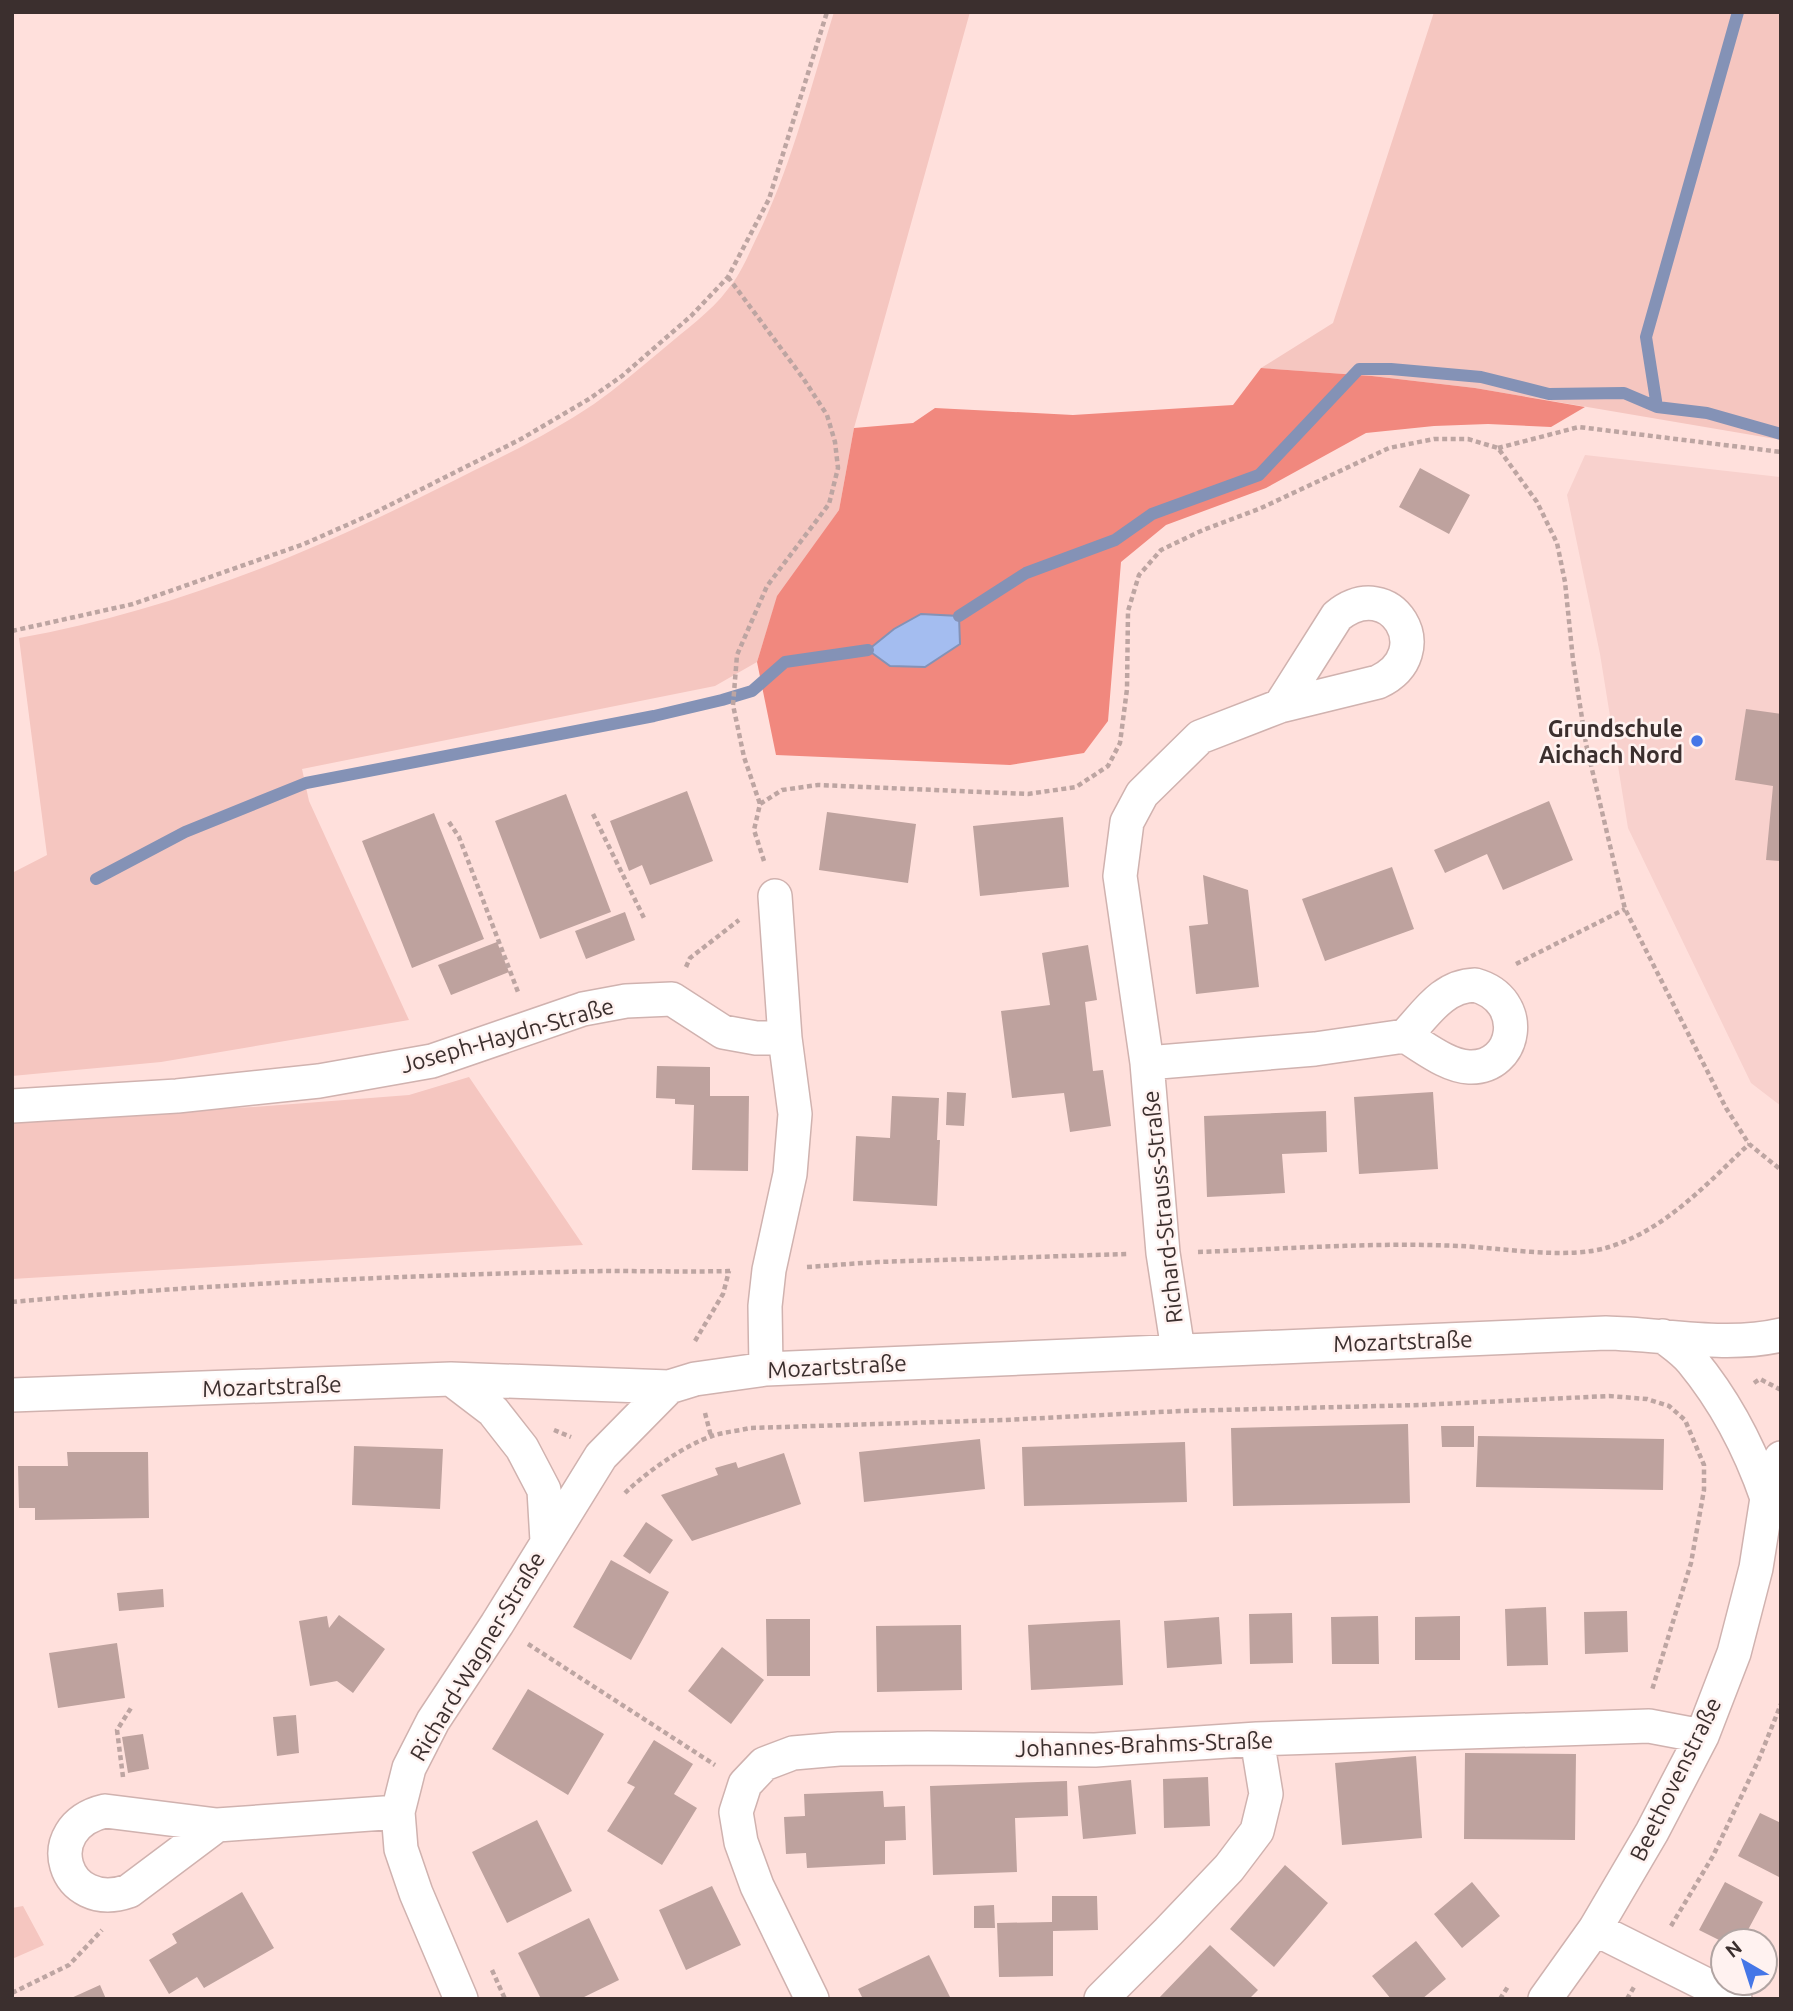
<svg xmlns="http://www.w3.org/2000/svg" width="1793" height="2011" font-family="Ubuntu,sans-serif">
  <style>
    .built { fill: #f8d1cd }
    .green { fill: #f5c6c0 }
    .forest { fill: #f1887e }
    .water { fill: #a4bdf0; stroke: #8492b6; stroke-width: 2 }
    .lines { fill: none; stroke-linecap: round; stroke-linejoin: round }
    .stream { stroke: #8492b6; stroke-width: 12 }
    .building { fill: #bea29e }
    .minor-casing { stroke: #d0b2af; stroke-width: 36 }
    .path { stroke: #bda5a2; stroke-width: 4.5; stroke-dasharray: 5 3.5; stroke-linecap: butt }
    .minor { stroke: #fff; stroke-width: 33 }
    .poi-dot { fill: #4576e7; stroke: #fff2f0; stroke-width: 2.5 }
    .labels { text-anchor: middle; dominant-baseline: central; stroke-width: 5; stroke-linejoin: round; paint-order: stroke }
    .poi-label { font-size: 23px; font-weight: bold; fill: #3b2f2e; stroke: #fff2f0; text-anchor: end }
    .street-label { font-size: 23px; fill: #3b2f2e; stroke: #fff2f0 }
  </style>
  <rect width="100%" height="100%" fill="#ffe0dc"/>
  <path class="built" d="M1585,455L1781,477V1106L1751,1083L1628,828L1600,654L1567,495Z"/>
  <path class="green" d="M834,12H970L854,428L839,510L776,601L757,662L715,686L302,769L309,801L409,1020L161,1062L12,1076V873L47,855L19,638C166,612 307,555 439,488C491,462 545,437 594,404C618,387 640,368 663,349C685,330 711,312 728,289C740,275 747,258 755,241C791,169 810,89 834,12Z
    M1434,12H1781V440L1475,388L1372,376L1261,368L1333,323Z
    M469,1077L583,1245L12,1279V1120L253,1107L409,1095Z
    M23,1906L44,1945L12,1959V1908Z"/>
  <path class="forest" d="M1261,368L1372,376L1475,388L1585,407L1551,427L1488,424L1434,426L1366,433L1266,488L1166,525L1121,562L1108,721L1084,753L1010,765L776,755L757,662L777,596L839,510L854,428L913,423L935,408L1073,415L1233,405Z"/>
  <path class="water" d="M921,614L959,616L960,644L925,667L890,666L868,650L894,629Z"/>
  <g class="lines">
    <path class="stream" d="M1657,407L1646,337L1738,12
      M959,616L1026,573L1115,540L1152,514L1259,475L1359,369H1391L1481,377L1549,394L1624,393L1657,407L1707,413L1781,434
      M96,879L185,832L306,783L654,716L722,700L752,691L785,662L868,650"/>
  </g>
  <path class="building" d="M1420,468L1470,495L1449,534L1399,507Z
    M1746,709L1781,714V861L1766,860L1773,786L1735,780Z
    M687,791L713,861L650,885L642,865L629,871L610,821Z
    M566,794L611,912L540,939L495,821Z
    M1549,801L1573,860L1503,890L1487,854L1445,873L1434,850Z
    M827,812L916,824L908,883L819,870Z
    M434,813L484,939L412,968L362,841Z
    M1063,817L1069,887L980,896L973,826Z
    M1392,867L1414,929L1325,961L1302,899Z
    M1203,875L1248,890L1259,987L1196,994L1189,926L1208,924Z
    M625,912L635,940L586,959L575,931Z
    M497,942L509,972L451,995L438,965Z
    M1088,945L1097,1000L1085,1002L1093,1071L1103,1070L1111,1126L1070,1132L1064,1093L1012,1098L1001,1011L1050,1005L1042,953Z
    M657,1066L710,1067V1096H749L748,1171L692,1170L694,1105L675,1104V1099L656,1098Z
    M947,1092L966,1093L964,1126L946,1125Z
    M1433,1092L1438,1169L1359,1174L1354,1097Z
    M892,1096L939,1098L937,1140H940L937,1206L853,1201L856,1136L890,1138Z
    M1326,1111L1327,1152L1282,1154L1285,1193L1207,1197L1204,1116Z
    M1408,1424L1410,1503L1233,1506L1231,1428Z
    M1441,1426H1474V1447H1442Z
    M1478,1436L1664,1439L1663,1490L1476,1487Z
    M980,1439L985,1489L864,1502L859,1452Z
    M1185,1442L1187,1502L1024,1506L1022,1447Z
    M354,1446L443,1449L440,1509L352,1505Z
    M67,1452H148L149,1518L35,1520V1508H19L18,1466H68Z
    M784,1453L801,1504L692,1541L661,1495L718,1475L715,1468L736,1462L738,1468Z
    M646,1522L673,1540L650,1574L623,1556Z
    M611,1560L669,1592L631,1660L573,1627Z
    M163,1589L164,1607L119,1611L117,1593Z
    M1546,1607L1548,1665L1507,1666L1505,1609Z
    M1627,1611L1628,1652L1585,1654L1584,1612Z
    M1292,1613L1293,1663L1250,1664L1249,1614Z
    M339,1615L385,1649L353,1693L337,1681L310,1686L299,1621L327,1616L329,1628Z
    M1378,1616L1379,1664H1332L1331,1617Z
    M1460,1616V1660H1415V1617Z
    M1219,1617L1222,1664L1167,1668L1164,1621Z
    M766,1619H810V1676H767Z
    M1120,1620L1123,1685L1031,1690L1028,1625Z
    M961,1625L962,1690L877,1692L876,1626Z
    M117,1643L125,1698L58,1708L49,1653Z
    M722,1647L764,1680L731,1724L688,1691Z
    M528,1689L604,1734L568,1795L492,1749Z
    M296,1715L299,1753L277,1756L273,1717Z
    M143,1734L149,1769L128,1773L122,1737Z
    M654,1740L693,1764L674,1794L697,1808L662,1865L607,1831L635,1787L627,1783Z
    M1465,1753L1576,1754L1575,1840L1464,1839Z
    M1416,1756L1422,1838L1342,1845L1335,1763Z
    M1208,1777L1210,1826L1164,1828L1163,1779Z
    M1131,1780L1136,1834L1083,1839L1078,1786Z
    M1067,1781L1068,1816L1015,1818L1017,1872L933,1875L930,1786Z
    M883,1791L884,1807L905,1806L906,1840L885,1841V1864L807,1868L806,1853L786,1854L784,1817L805,1816L804,1794Z
    M1760,1813L1781,1823L1779,1877L1738,1856Z
    M537,1820L572,1891L507,1923L472,1852Z
    M1285,1865L1328,1903L1274,1967L1230,1929Z
    M1472,1882L1500,1916L1462,1948L1434,1914Z
    M1725,1882L1763,1902L1742,1941L1723,1942L1699,1930Z
    M712,1886L741,1945L686,1970L659,1910Z
    M242,1892L274,1948L204,1988L197,1977L169,1994L149,1960L177,1943L172,1934Z
    M1052,1896H1097L1098,1930L1053,1931V1976L999,1977L997,1923L1052,1922Z
    M994,1905L995,1928H974V1906Z
    M589,1918L619,1980L580,1999H541L518,1953Z
    M1416,1941L1446,1979L1422,1999H1391L1372,1976Z
    M1210,1945L1258,1990L1249,1999H1158Z
    M929,1955L951,1999H863L858,1989Z
    M100,1985L106,1999H69Z"/>
  <g class="lines">
    <g class="minor-casing">
      <path id="minor" d="M1475,985C1529,1000 1517,1069 1469,1067C1447,1066 1424,1047 1405,1036C1426,1014 1442,986 1475,985Z
        M1147,1063L1315,1049L1405,1036
        M12,1106L177,1096L319,1081L432,1061L583,1009L626,1001L672,999L723,1032L756,1038H785
        M1663,1336C1673,1344 1684,1351 1692,1361C1725,1401 1750,1449 1767,1498
        M1178,1350L1163,1253L1147,1063L1120,876L1127,822L1142,794L1200,737L1280,706L1378,682C1440,653 1391,572 1337,616L1280,706
        M766,1369L765,1306L769,1270L790,1174L795,1114L785,1038L775,896
        M451,1379L493,1411L522,1448L544,1490L547,1541
        M12,1395L451,1379L669,1387L695,1379L766,1369L1606,1333C1662,1334 1726,1348 1781,1335
        M105,1811L217,1825L129,1891C63,1914 37,1827 105,1811Z
        M217,1825L398,1812
        M1595,1929L1735,1999
        M461,1999L416,1893L401,1849L398,1812L409,1768L433,1721L497,1624L601,1456L669,1387
        M812,1999L757,1886L741,1842L736,1812L745,1784L764,1764L793,1753L839,1749L928,1748L1095,1750L1257,1739L1649,1726L1702,1736
        M1101,1999L1168,1932L1229,1868L1257,1831L1266,1794L1257,1739
        M1545,1999L1595,1929L1652,1832L1702,1736L1734,1653L1756,1568L1767,1498L1781,1458"/>
    </g>
    <path class="path" d="M728,277L803,378L827,415L835,442L838,468L829,504L767,586L737,655L733,705L744,757L760,804
      M1498,448L1579,427L1781,452
      M12,631L133,604L304,544L374,513L521,439L589,399L622,376L691,316L728,277L769,199L827,12
      M593,814L644,918
      M449,822L459,837L518,992
      M764,861L754,830L760,804L782,790L818,785L1028,794L1076,787L1108,766L1120,743L1127,689L1128,611L1139,575L1161,550L1203,530L1259,509L1389,448L1434,439H1468L1498,448L1537,502L1557,543L1565,582L1573,660L1586,744L1625,909L1726,1108L1749,1144L1781,1170
      M1516,964L1625,909
      M686,967L690,958L739,920
      M1198,1252C1285,1249 1373,1242 1460,1246C1502,1248 1569,1260 1609,1247C1665,1230 1708,1183 1749,1144
      M807,1267L877,1262L1127,1254
      M12,1302C209,1284 407,1275 604,1271C647,1271 689,1272 731,1271
      M695,1341L723,1294L729,1271
      M1754,1383L1760,1379L1781,1390
      M705,1413L711,1436
      M554,1430L571,1437
      M625,1493C645,1473 685,1445 712,1436C724,1432 738,1431 750,1428L1004,1420L1180,1411L1420,1405L1609,1396L1647,1399L1669,1406L1685,1420L1704,1465V1490L1691,1563L1652,1690
      M528,1644L715,1765
      M123,1777L117,1730L131,1708
      M1671,1926L1713,1856L1759,1759L1781,1704
      M492,1970L505,1999
      M12,1993L69,1965L102,1930
      M1500,1999L1509,1985
      M1627,1999L1634,1987"/>
    <use href="#minor" class="minor"/>
  </g>
  <circle class="poi-dot" cx="1697" cy="741" r="7"/>
  <g class="labels">
    <g class="poi-label">
      <text x="1683" y="728">Grundschule<tspan x="1683" dy="26">Aichach Nord</tspan></text>
    </g>
    <g class="street-label">
      <text transform="translate(507 1035) rotate(-16)">Joseph-Haydn-Straße</text>
      <text transform="translate(1162 1207) rotate(-96)">Richard-Strauss-Straße</text>
      <text transform="translate(1403 1341) rotate(-2)">Mozartstraße</text>
      <text transform="translate(837 1366) rotate(-3)">Mozartstraße</text>
      <text transform="translate(272 1386) rotate(-2)">Mozartstraße</text>
      <text transform="translate(477 1656) rotate(-59)">Richard-Wagner-Straße</text>
      <text transform="translate(1144 1744) rotate(-2)">Johannes-Brahms-Straße</text>
      <text transform="translate(1675 1779) rotate(-64)">Beethovenstraße</text>
    </g>
  </g>
  <rect width="1793" height="2011" fill="none" stroke="#3b2f2e" stroke-width="28"/>
  <g transform="translate(1744 1962) rotate(321)"><circle r="33" fill="#fff2f0" stroke="#b1a4a2" stroke-width="2"/>
  <path d="M0-5L12 26L0 18L-12 26Z" fill="#4576e7"/>
  <text y="-10" font-size="19" font-weight="bold" text-anchor="middle" fill="#3b2f2e">N</text>
  </g>
</svg>
